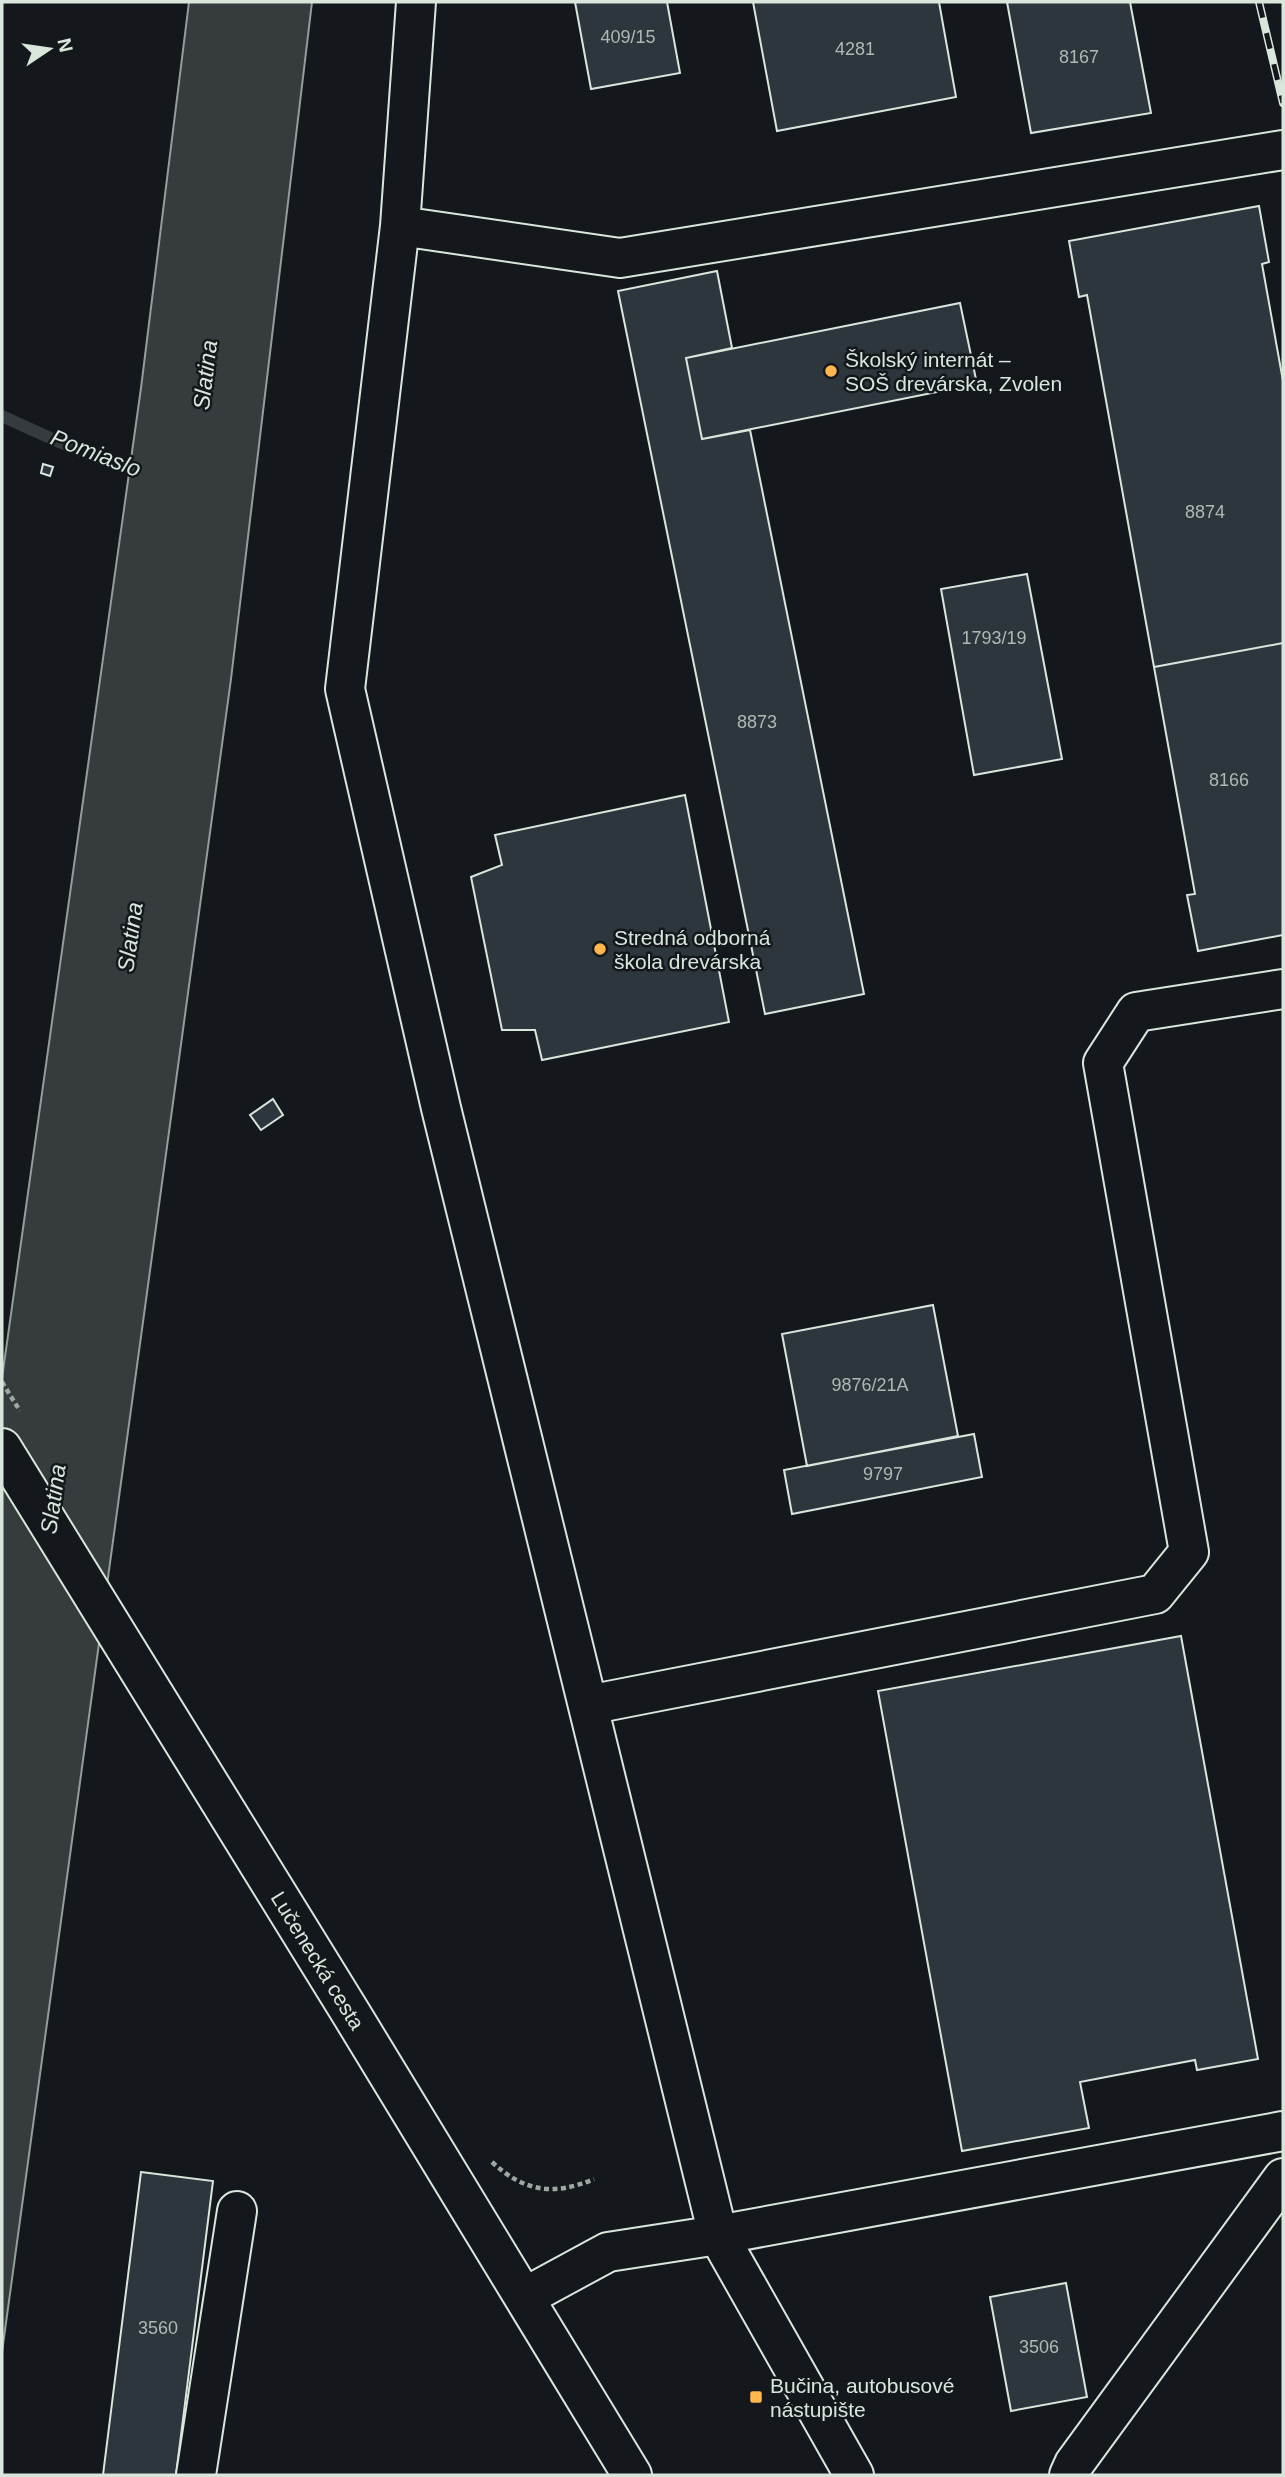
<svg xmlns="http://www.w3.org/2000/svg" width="1285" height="2477" font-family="Arial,sans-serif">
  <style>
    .water { fill: #363b3e; stroke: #939e99; stroke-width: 2 }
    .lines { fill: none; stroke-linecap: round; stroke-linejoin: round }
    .stream { stroke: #363b3e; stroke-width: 12 }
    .building { fill: #2c363c; stroke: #d8e6dc; stroke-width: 2 }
    .minor-casing { stroke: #d8e6dc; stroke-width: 42 }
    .major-casing { stroke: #d8e6dc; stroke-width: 42 }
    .path { stroke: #9da8a2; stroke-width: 4.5; stroke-dasharray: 5 3.5; stroke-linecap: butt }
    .minor { stroke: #14181c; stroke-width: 38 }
    .major { stroke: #14181c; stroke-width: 38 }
    .rail-casing { stroke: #d8e6dc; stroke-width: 8 }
    .rail { stroke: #14181c; stroke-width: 5; stroke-dasharray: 16; stroke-linecap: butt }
    .poi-dot { fill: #ffb74d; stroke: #14181c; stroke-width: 2.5 }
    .labels { text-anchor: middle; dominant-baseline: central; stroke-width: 5; stroke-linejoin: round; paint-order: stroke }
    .number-label { font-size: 18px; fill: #adbab4 }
    .poi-label { font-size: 21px; fill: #d8e6dc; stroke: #14181c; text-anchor: start }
    .street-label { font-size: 21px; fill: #d8e6dc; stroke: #14181c }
    .water-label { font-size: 23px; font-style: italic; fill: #d8e6dc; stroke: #14181c }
  </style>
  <rect width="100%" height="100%" fill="#14181c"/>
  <path class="water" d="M189,2H312L231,679L2,2352V1378L141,388Z"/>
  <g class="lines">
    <path class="stream" d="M2,416C48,437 95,460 144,472"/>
  </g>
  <path class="building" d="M575,2H667L680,73L591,89Z
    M753,2H939L956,97L777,131Z
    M1007,2H1130L1151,113L1031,133Z
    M1259,206L1269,262L1262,264L1283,381V643L1154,667L1087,295L1079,297L1069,241Z
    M717,271L732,348L686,358L702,439L750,430L864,994L765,1014L618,291Z
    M960,303L977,384L702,439L686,358Z
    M43,464L53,467L50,476L41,473Z
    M1027,574L1062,759L974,775L941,589Z
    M1283,643V935L1198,951L1187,895L1195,894L1154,667Z
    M685,795L729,1022L542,1060L535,1030H502L471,877L502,865L495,835Z
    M273,1099L283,1115L261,1130L250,1115Z
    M933,1305L958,1436L807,1466L782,1334Z
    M974,1434L982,1477L792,1514L784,1470Z
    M1181,1636L1258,2059L1197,2070L1195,2060L1080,2082L1089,2128L962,2151L878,1691Z
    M141,2172L213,2181L176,2475H103Z
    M1066,2283L1087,2397L1011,2411L990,2297Z"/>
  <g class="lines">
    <g class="minor-casing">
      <path id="minor" d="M416,2L400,226L345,689L441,1108L718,2235L1283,2131
        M400,226L620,258L1283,150
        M588,1705L1155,1594L1189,1552L1103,1063L1136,1012L1283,989
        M525,2297L608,2252L718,2235L854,2475
        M196,2475L237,2211
        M1069,2475L1074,2464L1283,2178"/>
    </g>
    <g class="major-casing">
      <g id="major">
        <path id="s1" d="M2,1448L352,2015L632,2475"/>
      </g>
    </g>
    <path class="path" d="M2,1382L20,1411
      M492,2162C524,2192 554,2196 594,2179"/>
    <use href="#minor" class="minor"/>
    <use href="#major" class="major"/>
    <g class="rail-casing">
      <path id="rail" d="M1259,2L1283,103"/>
    </g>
    <use href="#rail" class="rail"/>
  </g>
  <g class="poi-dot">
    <circle cx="831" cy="371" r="7"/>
    <circle cx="600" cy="949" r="7"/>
    <rect x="749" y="2390" width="14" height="14" rx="3.5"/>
  </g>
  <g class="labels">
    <g class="number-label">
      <text x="628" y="37">409/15</text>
      <text x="855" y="49">4281</text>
      <text x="1079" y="57">8167</text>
      <text x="1205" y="512">8874</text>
      <text x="994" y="638">1793/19</text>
      <text x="757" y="722">8873</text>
      <text x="1229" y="780">8166</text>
      <text x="870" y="1385">9876/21A</text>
      <text x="883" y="1474">9797</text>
      <text x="158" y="2328">3560</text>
      <text x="1039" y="2347">3506</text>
    </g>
    <g class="poi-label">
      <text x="845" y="359">Školský internát –<tspan x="845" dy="24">SOŠ drevárska, Zvolen</tspan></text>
      <text x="614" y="937">Stredná odborná<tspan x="614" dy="24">škola drevárska</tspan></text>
      <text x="770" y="2385">Bučina, autobusové<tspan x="770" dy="24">nástupište</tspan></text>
    </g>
    <g class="street-label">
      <text stroke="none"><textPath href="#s1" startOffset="602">Lučenecká cesta</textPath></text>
    </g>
    <g class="water-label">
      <text transform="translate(205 375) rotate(-83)">Slatina</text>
      <text transform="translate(96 453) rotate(21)">Pomiaslo</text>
      <text transform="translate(130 937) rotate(-82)">Slatina</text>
      <text transform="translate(53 1499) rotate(-82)">Slatina</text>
    </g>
  </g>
  <rect width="1285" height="2477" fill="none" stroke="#d8e6dc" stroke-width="7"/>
  <g transform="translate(49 49) rotate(77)" stroke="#14181c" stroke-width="5" paint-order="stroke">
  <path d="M0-5L12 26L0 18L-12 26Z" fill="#d8e6dc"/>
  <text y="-10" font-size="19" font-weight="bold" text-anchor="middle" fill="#d8e6dc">N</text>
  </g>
</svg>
